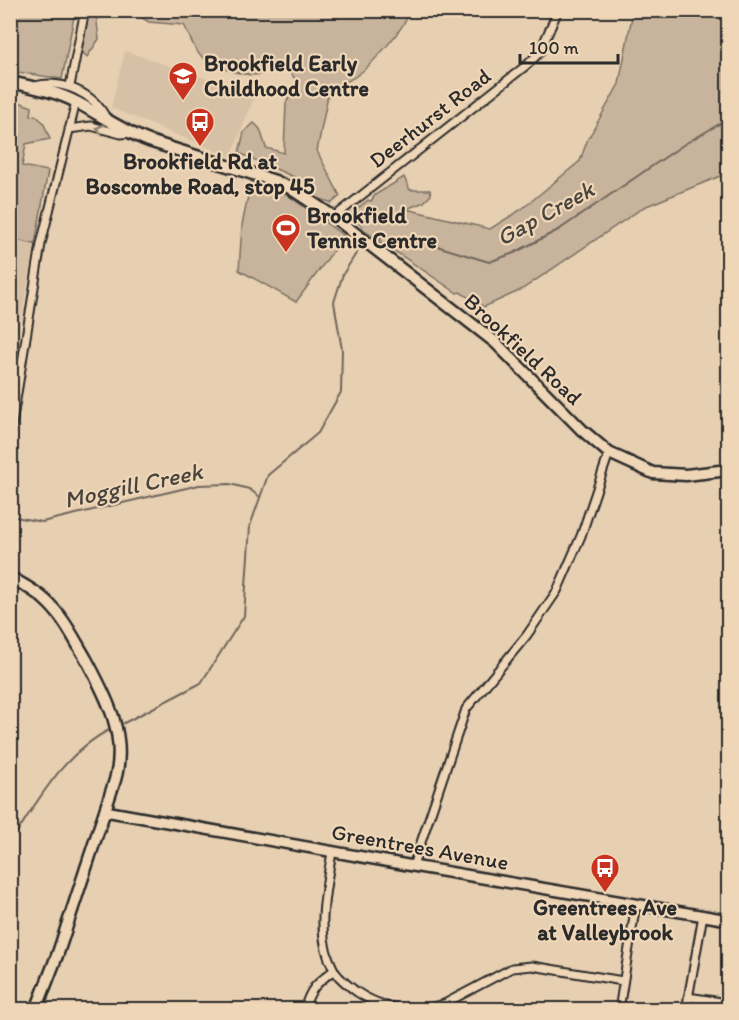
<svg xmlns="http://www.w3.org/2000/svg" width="739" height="1020" font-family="Itim,sans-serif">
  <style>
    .built { fill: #d7c1a6 }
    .green { fill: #c8b49c; stroke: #7a7064; stroke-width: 1.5 }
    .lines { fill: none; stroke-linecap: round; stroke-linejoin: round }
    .stream { stroke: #6f665c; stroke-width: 2 }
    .minor-casing { stroke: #2b2b2b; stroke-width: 11 }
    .tertiary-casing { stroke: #2b2b2b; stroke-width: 14 }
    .secondary-casing { stroke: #2b2b2b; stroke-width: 15 }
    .minor { stroke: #efd6b7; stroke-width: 7 }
    .tertiary { stroke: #efd6b7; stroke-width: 9 }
    .secondary { stroke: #efd6b7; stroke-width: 10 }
    .oneway { stroke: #8d8071 }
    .labels { text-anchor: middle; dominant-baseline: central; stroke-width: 4.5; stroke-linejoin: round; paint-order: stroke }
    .poi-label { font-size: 22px; font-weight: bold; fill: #2b2b2b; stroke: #efd6b7; text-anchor: start }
    .street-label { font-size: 22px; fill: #2b2b2b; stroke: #efd6b7 }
    .water-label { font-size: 24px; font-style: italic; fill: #47443f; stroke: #efd6b7 }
  </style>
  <rect width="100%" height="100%" fill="#e7cfb1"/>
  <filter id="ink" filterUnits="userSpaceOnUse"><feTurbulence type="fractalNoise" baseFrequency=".0167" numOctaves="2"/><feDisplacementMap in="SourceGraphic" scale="12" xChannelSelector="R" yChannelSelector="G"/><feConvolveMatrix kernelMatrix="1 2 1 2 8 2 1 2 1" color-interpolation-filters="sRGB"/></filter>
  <g filter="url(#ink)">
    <path class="built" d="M125,51L255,95L231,157L111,108Z
      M11,240L35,244L11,373Z"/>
    <path class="green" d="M204,10L212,12L213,10L409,11C408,25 371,65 359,74C350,81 338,85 329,90L317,151L340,196L332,203L312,196L294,177L239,153L244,132L254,123L260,129L266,148L284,153L286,103L297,81L288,70L264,62L262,74C244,77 214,68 200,55C193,48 189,34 184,25L149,22L134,13L96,14L99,39L87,57L81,50L84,11Z
      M10,11H75L62,79L11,71Z
      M633,11H728V173L644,207L521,290L484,307L460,292L457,293L362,229V226L352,219V213L368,200L371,201L375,195L404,177L410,190H430L431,195L424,202L406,209L490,229L522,209L580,161L587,141L619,84Z
      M11,99L32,107L31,116L35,115L43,122L50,139L26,144L22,166L48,171L35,244L11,239Z
      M251,182L286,194L344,236L296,302L239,270L242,225Z"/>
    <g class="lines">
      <path class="stream" d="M374,242L383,237L430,244L489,262L514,253L560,229L683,145L728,119
        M10,516L42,522L199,485L230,484L249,489L260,497
        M124,723L201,683L244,616L250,526L268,475L318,433L341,392L342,350L334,302L343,274L359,249L366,246
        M10,843C38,801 63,753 111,729"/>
      <g class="minor-casing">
        <path id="minor" d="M35,86C62,79 94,93 106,118
          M70,86L85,10
          M69,129L91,126L121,134L130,133
          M334,217L528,64L540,52L558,10
          M10,437L41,244L76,102
          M332,852C326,890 314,934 334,970C338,978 349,986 357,992C375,1004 391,1008 413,1010
          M413,866L466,709L527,635L557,591L581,536L609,453
          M688,997L728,1003
          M304,1010C310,988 317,983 334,970
          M420,1010L444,1004L512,968L532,966L623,981
          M619,1010L636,904
          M686,1010L703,915"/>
      </g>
      <g class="tertiary-casing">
        <path id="tertiary" d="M105,811L413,866L728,920"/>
      </g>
      <g class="secondary-casing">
        <path id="secondary" d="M10,82C33,87 58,92 78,103C102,116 123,131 149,141L275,181L290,188L334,217L495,342L582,430L609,453L653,473L686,475L728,470
          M10,577C22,584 36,591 45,600C63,616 73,637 85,657C106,696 128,735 115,780L58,953L36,1010"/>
      </g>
      <use href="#minor" class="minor"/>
      <use href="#tertiary" class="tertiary"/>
      <use href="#secondary" class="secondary"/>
    </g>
    <defs><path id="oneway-chevron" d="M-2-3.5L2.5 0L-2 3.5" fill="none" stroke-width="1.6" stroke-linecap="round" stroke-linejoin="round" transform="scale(1.5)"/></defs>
    <use class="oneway" href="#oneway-chevron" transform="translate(100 129) rotate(-166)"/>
  </g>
  <defs>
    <g id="school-pin" transform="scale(1.5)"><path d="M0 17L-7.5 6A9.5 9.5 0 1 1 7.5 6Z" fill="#c8321e" stroke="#efd6b7"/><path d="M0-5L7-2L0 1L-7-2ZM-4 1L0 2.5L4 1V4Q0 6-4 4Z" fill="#fff"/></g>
    <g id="bus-pin" transform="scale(1.5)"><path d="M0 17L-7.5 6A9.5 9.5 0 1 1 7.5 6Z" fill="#c8321e" stroke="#efd6b7"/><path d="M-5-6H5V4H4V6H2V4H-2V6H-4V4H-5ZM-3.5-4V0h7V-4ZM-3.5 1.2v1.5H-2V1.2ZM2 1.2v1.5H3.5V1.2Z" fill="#fff"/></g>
    <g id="stadium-pin" transform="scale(1.5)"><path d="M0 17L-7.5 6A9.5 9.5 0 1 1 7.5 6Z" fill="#c8321e" stroke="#efd6b7"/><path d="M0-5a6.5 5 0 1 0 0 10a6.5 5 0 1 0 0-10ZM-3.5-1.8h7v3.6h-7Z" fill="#fff"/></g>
  </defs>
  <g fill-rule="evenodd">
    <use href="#school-pin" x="183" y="76"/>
    <use href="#bus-pin" x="200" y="122"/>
    <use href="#stadium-pin" x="286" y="228"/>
    <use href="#bus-pin" x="605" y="868"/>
  </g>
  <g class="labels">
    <g class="poi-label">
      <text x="204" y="63">Brookfield Early<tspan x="204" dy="25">Childhood Centre</tspan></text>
      <text x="200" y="161" text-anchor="middle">Brookfield Rd at<tspan x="200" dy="25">Boscombe Road, stop 45</tspan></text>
      <text x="307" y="215">Brookfield<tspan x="307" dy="25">Tennis Centre</tspan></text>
      <text x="605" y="907" text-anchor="middle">Greentrees Ave<tspan x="605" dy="25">at Valleybrook</tspan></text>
    </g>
    <g class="street-label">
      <text transform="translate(430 118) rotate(-38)">Deerhurst Road</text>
      <text transform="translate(523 349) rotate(43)">Brookfield Road</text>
      <text transform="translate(420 847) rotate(10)">Greentrees Avenue</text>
    </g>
    <g class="water-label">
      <text transform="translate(545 213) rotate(-29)">Gap Creek</text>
      <text transform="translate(133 485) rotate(-12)">Moggill Creek</text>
    </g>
  </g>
  <rect width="739" height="1020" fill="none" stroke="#efd6b7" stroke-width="36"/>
  <rect x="18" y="18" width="703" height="984" fill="none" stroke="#2b2b2b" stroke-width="2" filter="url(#ink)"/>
  <path d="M520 54v9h98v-9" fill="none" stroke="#2b2b2b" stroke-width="3"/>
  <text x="529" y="54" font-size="18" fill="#2b2b2b" stroke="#efd6b7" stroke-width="4.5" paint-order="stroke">100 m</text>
</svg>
